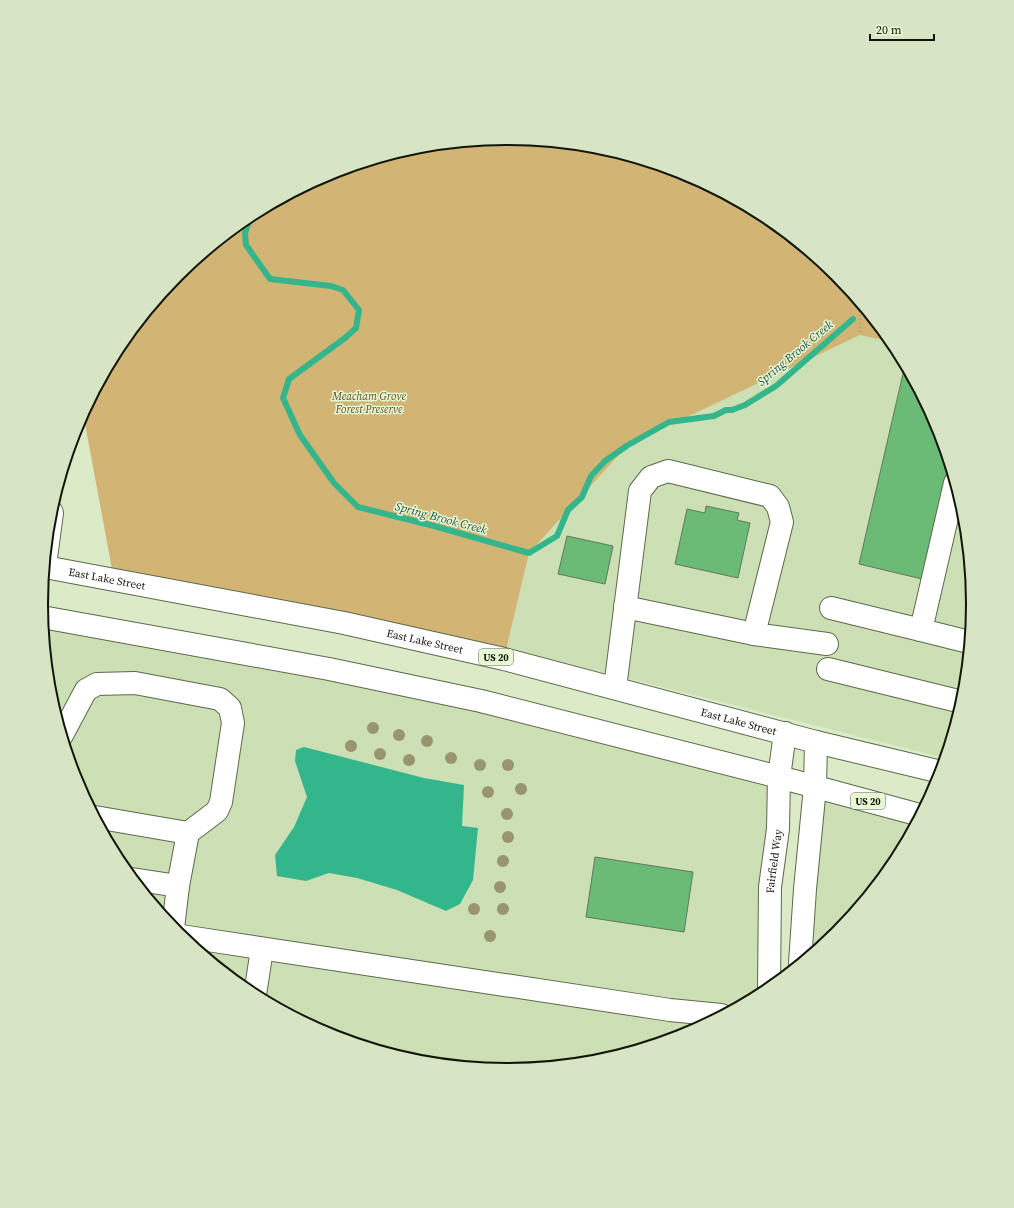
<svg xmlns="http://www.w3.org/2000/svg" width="1014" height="1208" font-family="'Source Serif 4',serif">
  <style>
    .built { fill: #cddfb5 }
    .green { fill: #d2b574 }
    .water { fill: #34b68d }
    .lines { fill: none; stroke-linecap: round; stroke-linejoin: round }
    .stream { stroke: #34b68d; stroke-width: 6 }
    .building { fill: #6bba75; stroke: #5f7a61 }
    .minor-casing { stroke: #5d694b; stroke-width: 24 }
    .major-casing { stroke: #5d694b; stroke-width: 24 }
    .path { stroke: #9aa58a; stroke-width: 2.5; stroke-dasharray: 1 3; stroke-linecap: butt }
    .minor { stroke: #fff; stroke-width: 22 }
    .major { stroke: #fff; stroke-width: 22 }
    .tree { fill: #98956f }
    .labels { text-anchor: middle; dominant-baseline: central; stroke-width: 3; stroke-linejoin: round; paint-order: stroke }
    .shield { fill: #e8f7d4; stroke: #525a47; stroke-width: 1 }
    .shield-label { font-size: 10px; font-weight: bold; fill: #11160a }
    .park-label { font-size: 11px; font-style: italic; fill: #615027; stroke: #e8f7d4 }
    .street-label { font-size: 11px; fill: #11160a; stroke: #e8f7d4 }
    .water-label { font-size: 12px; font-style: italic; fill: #1f5240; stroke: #e8f7d4 }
    .rim { fill: none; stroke: #11160a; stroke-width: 2 }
  </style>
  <rect width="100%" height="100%" fill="#dbeac7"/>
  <path class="built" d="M860,335L892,342L895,345L938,426L964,513L973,604L964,695L945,758L507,648L529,553L628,445Z
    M43,621L467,706L772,782L762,994L685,1035L598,1061L507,1070L416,1061L328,1034L248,991L177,933L119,863L76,782L50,695Z
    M822,796L917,821L894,863L836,934L811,955Z"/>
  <path class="green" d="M507,138L598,147L686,174L766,217L837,275L892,342L860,335L628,445L529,553L504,659L112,569L83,413L120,345L178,274L248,216L329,173L416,147Z"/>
  <path class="water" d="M304,747L424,778L464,785L462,826L478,828L473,880L460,904L446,911L397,890L357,878L329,873L306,881L277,876L275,855L294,827L307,797L295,761L296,750Z"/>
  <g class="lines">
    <path class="stream" d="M251,215L245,233L246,245L270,279L331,286L343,290L359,310L356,328L345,338L289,379L283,398L300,435L334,483L358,507L434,526L529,553L557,536L568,510L582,497L591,476L605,461L628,445L669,422L714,416L726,410H732L745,405L776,386L853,319"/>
  </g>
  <path class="building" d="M905,365L938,426L949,463L922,579L859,564Z
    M706,506L739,513L737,520L750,523L738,578L675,564L687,509L705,513Z
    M567,536L613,546L605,584L558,574Z
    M595,857L693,872L684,932L586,917Z"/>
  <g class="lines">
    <g class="minor-casing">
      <g id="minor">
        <path d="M46,558L52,513L51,511"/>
        <path d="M625,607L754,634"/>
        <path d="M831,608L921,630L955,483"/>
        <path d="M921,630L969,642"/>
        <path d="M828,669L962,702"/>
        <path d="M615,688L640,491L651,477L668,471L770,496L778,507L782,522L754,634L827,644"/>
        <path d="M62,735L86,690L97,684L135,683L220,699L230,708L233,723L221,802L217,811L188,833L178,886L173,928"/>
        <path d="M95,817L188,833"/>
        <path d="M132,879L178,886"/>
        <path d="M181,936L670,1010L721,1015"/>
        <path d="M800,963L805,889L815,787L816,742"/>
        <path id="s1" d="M769,989L770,887L778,829L779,777L785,733"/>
        <path d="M255,995L262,949"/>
      </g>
    </g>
    <g class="major-casing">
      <g id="major">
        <path id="s2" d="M45,567L344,623L504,659L816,742L941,772"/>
        <path d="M42,617L329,669L481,701L779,777L920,815"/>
      </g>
    </g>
    <path class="path" d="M860,303V335"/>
    <use href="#minor" class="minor"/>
    <use href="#major" class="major"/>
  </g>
  <g class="tree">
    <circle cx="373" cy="728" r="6"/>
    <circle cx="399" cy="735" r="6"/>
    <circle cx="427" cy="741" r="6"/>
    <circle cx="351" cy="746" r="6"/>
    <circle cx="380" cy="754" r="6"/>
    <circle cx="451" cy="758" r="6"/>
    <circle cx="409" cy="760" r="6"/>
    <circle cx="480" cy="765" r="6"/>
    <circle cx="508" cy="765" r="6"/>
    <circle cx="521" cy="789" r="6"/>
    <circle cx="488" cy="792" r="6"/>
    <circle cx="507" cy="814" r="6"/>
    <circle cx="508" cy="837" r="6"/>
    <circle cx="503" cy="861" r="6"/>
    <circle cx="500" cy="887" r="6"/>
    <circle cx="474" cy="909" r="6"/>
    <circle cx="503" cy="909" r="6"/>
    <circle cx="490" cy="936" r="6"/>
  </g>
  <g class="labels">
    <g class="shield">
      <rect x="479" y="649" width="34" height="16" rx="3"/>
      <rect x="851" y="793" width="34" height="16" rx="3"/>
    </g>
    <g class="shield-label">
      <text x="496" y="657">US 20</text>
      <text x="868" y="801">US 20</text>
    </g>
    <g class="park-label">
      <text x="369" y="396">Meacham Grove<tspan x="369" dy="13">Forest Preserve</tspan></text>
    </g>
    <g class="street-label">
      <text stroke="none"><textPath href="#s2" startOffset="63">East Lake Street</textPath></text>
      <text stroke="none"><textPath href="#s2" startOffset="387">East Lake Street</textPath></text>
      <text stroke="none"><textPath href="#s2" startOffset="711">East Lake Street</textPath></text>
      <text stroke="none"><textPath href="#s1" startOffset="128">Fairfield Way</textPath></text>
    </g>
    <g class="water-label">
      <text transform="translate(795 353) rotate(-40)">Spring Brook Creek</text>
      <text transform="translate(441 518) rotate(15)">Spring Brook Creek</text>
    </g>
  </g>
  <path d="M0 0H1014V1208H0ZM48 604a459 459 0 1 1 918 0a459 459 0 1 1-918 0Z" fill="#d7e5c4" fill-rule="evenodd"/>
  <path class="rim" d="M48 604a459 459 0 1 1 918 0a459 459 0 1 1-918 0Z"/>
  <path d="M870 34v6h64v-6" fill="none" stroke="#11160a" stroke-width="2"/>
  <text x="876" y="34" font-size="12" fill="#11160a" stroke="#e8f7d4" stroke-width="3" paint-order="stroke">20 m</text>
</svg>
